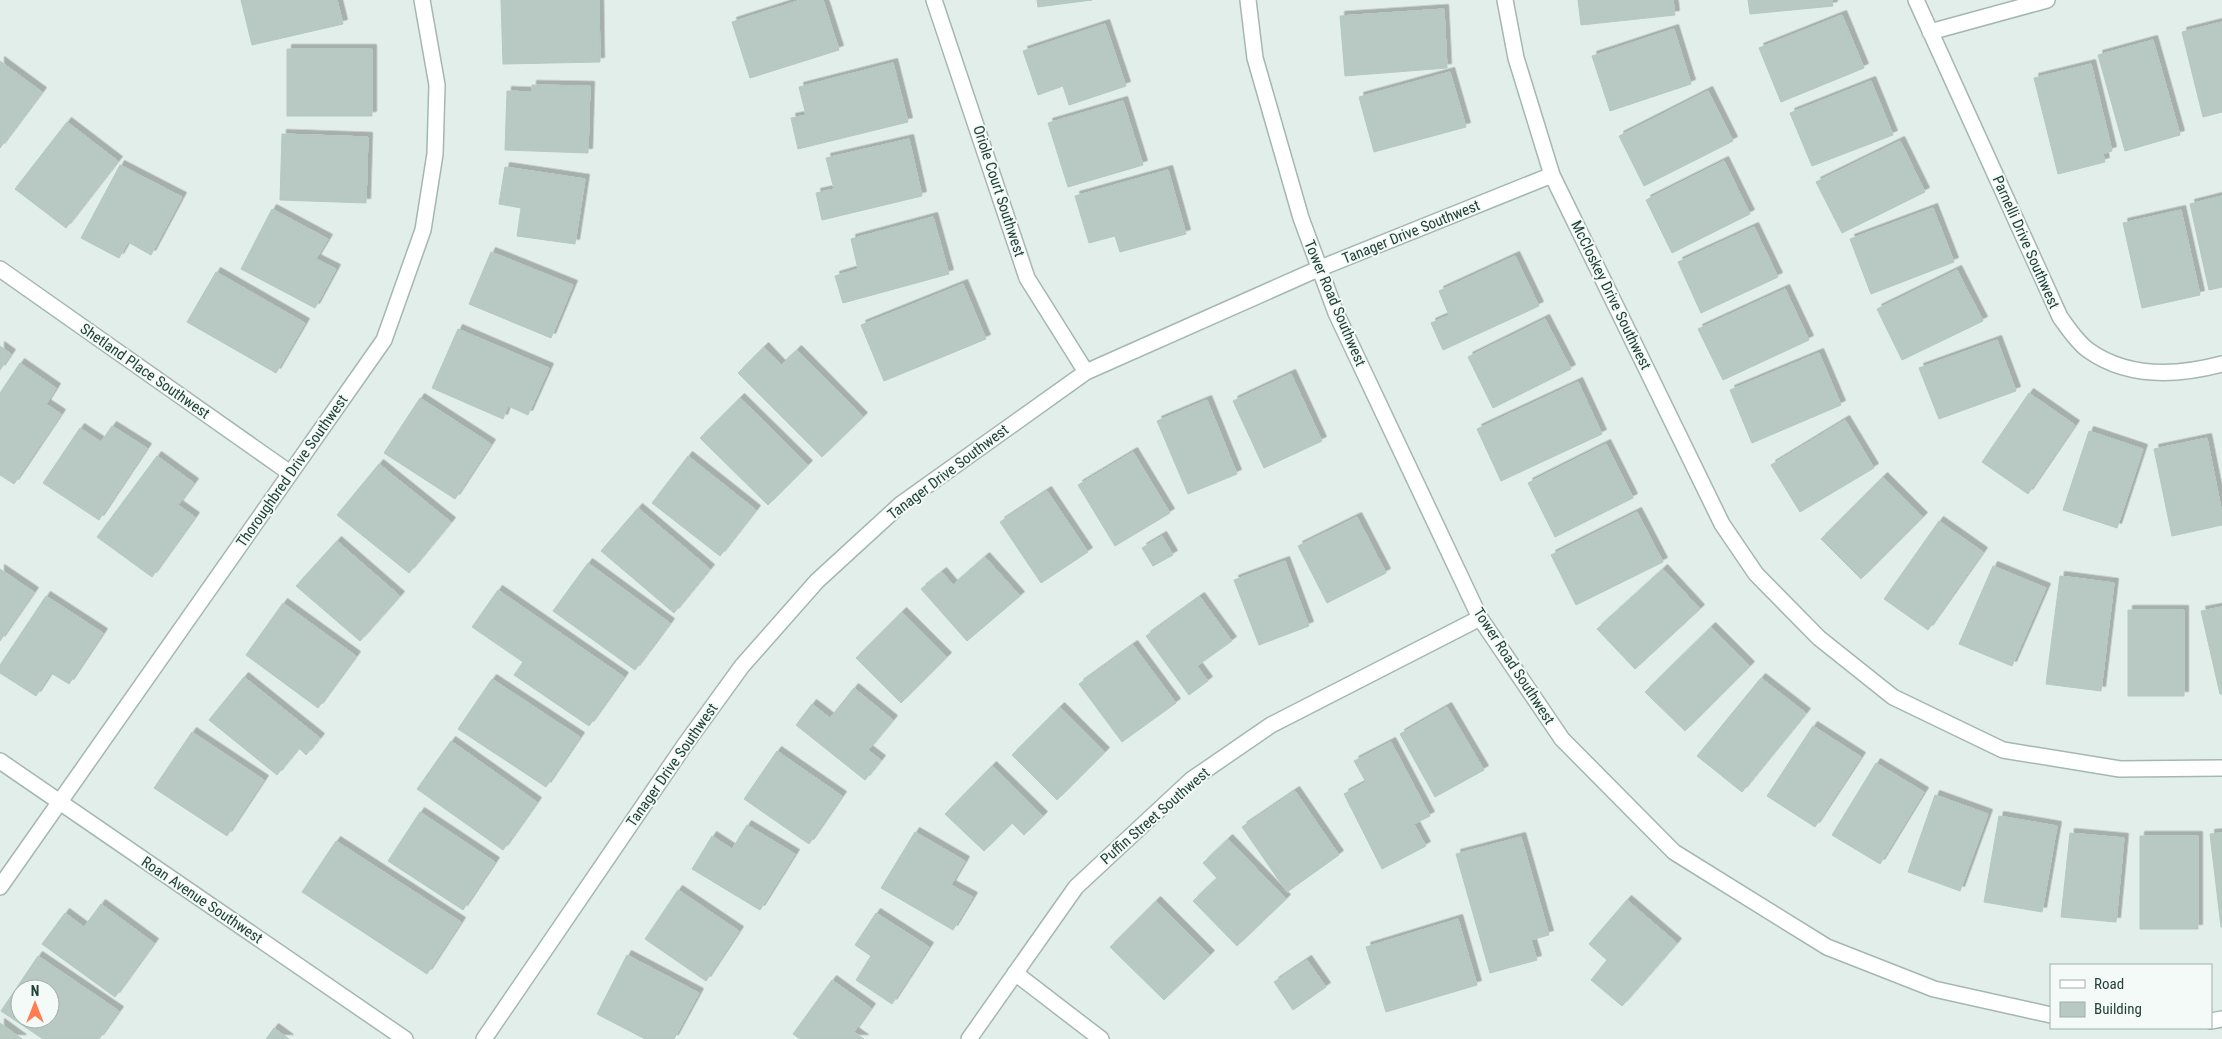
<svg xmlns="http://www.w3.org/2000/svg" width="2222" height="1039" font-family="'Roboto Condensed',sans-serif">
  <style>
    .building { fill: #b7c9c2; stroke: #b4c9c0; fill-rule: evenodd; filter: url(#shadow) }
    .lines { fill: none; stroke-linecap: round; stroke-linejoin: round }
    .minor-casing { stroke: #a4b7b1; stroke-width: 18 }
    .minor { stroke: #fff; stroke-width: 15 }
    .labels { text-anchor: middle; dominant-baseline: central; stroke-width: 4; stroke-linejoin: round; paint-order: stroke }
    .street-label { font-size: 15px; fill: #204139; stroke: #f4faf7 }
  </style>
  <defs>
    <filter id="shadow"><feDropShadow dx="4.5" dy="-4.5" stdDeviation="0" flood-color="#0004"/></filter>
  </defs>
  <rect width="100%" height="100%" fill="#e2eee9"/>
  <path class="building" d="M241,0H337L343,24L252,45Z
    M501,0H599L600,62L503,64Z
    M801,0H823L839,50L750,78L732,22Z
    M1037,0H1092L1038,7Z
    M1578,0H1673L1675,15L1581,25Z
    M1748,0H1832L1833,6L1750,14Z
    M1444,9L1447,68L1345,76L1340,16Z
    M1842,15L1864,68L1781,102L1759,48Z
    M2222,22V112L2203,117L2182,32Z
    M1105,24L1126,86L1069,105L1063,86L1038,95L1023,51Z
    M1674,29L1691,84L1610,111L1592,56Z
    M2153,40L2180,135L2125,151L2098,55Z
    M287,49H372V116H287Z
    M0,61L42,92L0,148Z
    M893,63L908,122L798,149L791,118L806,115L799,87Z
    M2091,64L2112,151L2103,154L2105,162L2058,174L2034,78Z
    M1450,72L1466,127L1374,152L1359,97Z
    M1871,81L1893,135L1812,166L1790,113Z
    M532,85L590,86L588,153L505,150L507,91L532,92Z
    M1708,91L1733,141L1644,186L1619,136Z
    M1123,101L1143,165L1068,187L1048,123Z
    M67,122L118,161L66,228L15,189Z
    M282,134L368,137L366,203L280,200Z
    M909,139L922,196L822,220L816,193L834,189L826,158Z
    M1900,141L1925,192L1842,233L1816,182Z
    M1724,161L1750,214L1672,253L1646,200Z
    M120,165L182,197L151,255L128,242L119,258L81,238Z
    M505,167L585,179L575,244L517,236L521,208L499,204Z
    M1168,170L1186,234L1120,252L1115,236L1089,243L1075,196Z
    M2222,196V287L2209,290L2190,204Z
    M1933,208L1954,262L1871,294L1850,239Z
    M272,209L328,239L316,259L336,269L315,308L241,269Z
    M2181,210L2200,295L2142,308L2123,223Z
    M933,217L949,274L843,303L835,276L858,269L851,239Z
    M1754,227L1778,277L1701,313L1678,262Z
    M491,252L573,285L551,338L469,304Z
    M1515,256L1539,306L1443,350L1431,323L1449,315L1439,291Z
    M1957,270L1983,321L1902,360L1877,309Z
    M216,272L305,323L276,373L187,322Z
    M963,284L986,339L884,381L861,325Z
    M1785,289L1809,340L1723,380L1698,329Z
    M1545,319L1571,369L1493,408L1468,357Z
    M458,329L549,368L528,415L508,406L503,419L432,388Z
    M1997,340L2016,391L1939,419L1919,368Z
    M0,346L11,354L0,370Z
    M764,347L781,365L797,350L863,417L822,457L738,373Z
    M1819,353L1841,405L1752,443L1730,390Z
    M20,363L56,388L46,404L61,414L14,484L0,475V393Z
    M1291,374L1322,441L1264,468L1233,401Z
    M1578,382L1602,434L1501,481L1477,429Z
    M2029,393L2075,425L2028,494L1982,462Z
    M420,398L491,444L455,499L384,453Z
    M740,398L808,465L768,505L700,438Z
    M1207,400L1237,474L1188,494L1157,421Z
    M1845,420L1874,468L1800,512L1771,465Z
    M112,426L147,448L99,520L43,483L80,428L101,442Z
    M2089,431L2143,449L2117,528L2063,510Z
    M2207,438L2222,513V525L2172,536L2154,449Z
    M1606,444L1633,498L1555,537L1528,483Z
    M1133,452L1170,513L1115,546L1078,485Z
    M157,456L194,483L178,505L195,517L152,577L97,537Z
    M688,456L756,510L720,556L652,503Z
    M379,464L451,522L409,573L337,515Z
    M1883,477L1923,517L1861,579L1821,539Z
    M1047,491L1088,552L1041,583L1000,522Z
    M638,508L710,569L674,613L601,551Z
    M1637,512L1663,562L1576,605L1551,555Z
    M1357,517L1386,573L1327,603L1298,546Z
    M1939,521L1983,552L1928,630L1884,599Z
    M1162,536L1173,555L1153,566L1142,548Z
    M337,541L400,596L360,641L296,586Z
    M985,557L1020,596L967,641L921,589L942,572L953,585Z
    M1285,561L1309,626L1259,645L1234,580Z
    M588,563L670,623L635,670L553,611Z
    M1993,566L2046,588L2012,666L1959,644Z
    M0,569L34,592L0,641Z
    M1663,569L1700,609L1635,669L1597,629Z
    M2060,576L2114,583L2101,691L2046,684Z
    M498,590L624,677L589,726L514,675L523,662L472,627Z
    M46,596L103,633L69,684L51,673L36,696L0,673V665Z
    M1200,597L1232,641L1197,666L1208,681L1189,695L1146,636Z
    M283,603L356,656L318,708L246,655Z
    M2222,607V694H2220L2201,611Z
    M2128,610H2184V696H2128Z
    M902,612L947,657L901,703L856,658Z
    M1711,627L1750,666L1685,731L1645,692Z
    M1133,645L1176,703L1122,742L1079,684Z
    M244,677L320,738L306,755L299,748L277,775L209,720Z
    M1761,678L1806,713L1742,792L1697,756Z
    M492,679L580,737L546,787L458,729Z
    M854,688L893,720L868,750L881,760L865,780L796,725L812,704L830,718Z
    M1060,707L1105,752L1057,800L1012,755Z
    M1447,707L1484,770L1435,797L1400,734Z
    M1813,726L1861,757L1815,827L1767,796Z
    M192,732L264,780L227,836L154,788Z
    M451,741L537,802L503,850L417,789Z
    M1391,742L1430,816L1414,824L1426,846L1382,869L1344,794L1366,782L1354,761Z
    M777,751L842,796L809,844L744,799Z
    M1876,763L1924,792L1880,864L1832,835Z
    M992,766L1043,816L1024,835L1012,823L984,851L945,814Z
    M1295,791L1339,855L1287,892L1242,827Z
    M1935,795L1988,814L1960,891L1908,872Z
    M420,812L495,862L463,910L388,861Z
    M1999,816L2057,826L2042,912L1984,902Z
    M747,825L795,854L760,910L692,869L712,836L732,849Z
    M915,832L965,861L951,885L973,897L953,930L881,888Z
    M2070,833L2124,838L2116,922L2061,917Z
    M2222,833V927H2221L2210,834Z
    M2140,836H2198V929H2140Z
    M1521,837L1549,935L1531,940L1537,960L1490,973L1456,854Z
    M1228,839L1286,899L1237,946L1193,901L1217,878L1203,863Z
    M336,841L461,922L427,974L302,892Z
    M678,890L739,931L706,981L645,939Z
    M1627,900L1677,943L1622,1006L1591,980L1607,960L1589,944Z
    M1156,901L1210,955L1164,1000L1110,947Z
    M101,904L154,943L115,997L42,944L65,913L84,927Z
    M876,913L929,947L892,1004L856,980L871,956L855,945Z
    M1458,919L1477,985L1386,1012L1366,947Z
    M627,955L699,993L674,1039H645L597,1014Z
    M38,956L119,1011L99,1039H43L1,1011ZM20,989H50V1019H20Z
    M1307,960L1326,987L1293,1010L1274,982Z
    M832,980L871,1008L854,1032L864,1039H800L793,1034Z
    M0,1023L22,1039H0Z
    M274,1028L289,1039H266Z"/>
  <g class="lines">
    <g class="minor-casing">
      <path id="minor" d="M934,0L1027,278L1086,372
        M1248,0L1255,58L1301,218L1336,313L1480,618L1562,739L1674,852L1827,947L1934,989L2051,1015
        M1505,0L1516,58L1552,175L1722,524L1756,574L1819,638L1893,697L2003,750L2120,769L2222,768
        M1916,0L2060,317C2068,328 2077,342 2088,350C2127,378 2177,376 2222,364
        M1930,32L2047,0
        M0,269L290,473
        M0,761L405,1039
        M0,887L384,340L423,230L435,154L437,85L422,0
        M1015,973L1101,1039
        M2211,1021L2222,1019
        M484,1039L684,746L742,666L817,581L901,504L1086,372L1318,269L1552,175
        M969,1039L1076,887L1191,780L1271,725L1480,618"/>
    </g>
    <use href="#minor" class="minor"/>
  </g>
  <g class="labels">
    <g class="street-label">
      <text transform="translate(999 191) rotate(72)">Oriole Court Southwest</text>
      <text transform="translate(1411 232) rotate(-22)">Tanager Drive Southwest</text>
      <text transform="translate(2026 242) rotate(66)">Parnelli Drive Southwest</text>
      <text transform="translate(1611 295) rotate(64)">McCloskey Drive Southwest</text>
      <text transform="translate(1335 303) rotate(67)">Tower Road Southwest</text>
      <text transform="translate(145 371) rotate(35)">Shetland Place Southwest</text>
      <text transform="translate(292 471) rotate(-55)">Thoroughbred Drive Southwest</text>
      <text transform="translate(948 472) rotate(-37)">Tanager Drive Southwest</text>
      <text transform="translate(1514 666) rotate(57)">Tower Road Southwest</text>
      <text transform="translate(672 765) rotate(-55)">Tanager Drive Southwest</text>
      <text transform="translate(1155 816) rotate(-41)">Puffin Street Southwest</text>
      <text transform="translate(202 900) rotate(34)">Roan Avenue Southwest</text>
    </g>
  </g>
  <rect x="2050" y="964" width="162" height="65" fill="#f4faf7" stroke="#9fb0ab"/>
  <rect x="2060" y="980" width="25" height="8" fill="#ffffff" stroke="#9fb0ab"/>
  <text x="2094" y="989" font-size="15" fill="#204139">Road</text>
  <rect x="2060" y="1002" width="25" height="15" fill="#b7c9c2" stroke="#9fb0ab"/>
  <text x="2094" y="1014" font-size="15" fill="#204139">Building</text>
  <g transform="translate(35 1004)"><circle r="24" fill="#f4faf7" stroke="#9fb0ab"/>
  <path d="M0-4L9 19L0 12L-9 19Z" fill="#ff7d50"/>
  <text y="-8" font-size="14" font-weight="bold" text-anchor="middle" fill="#204139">N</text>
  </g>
</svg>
